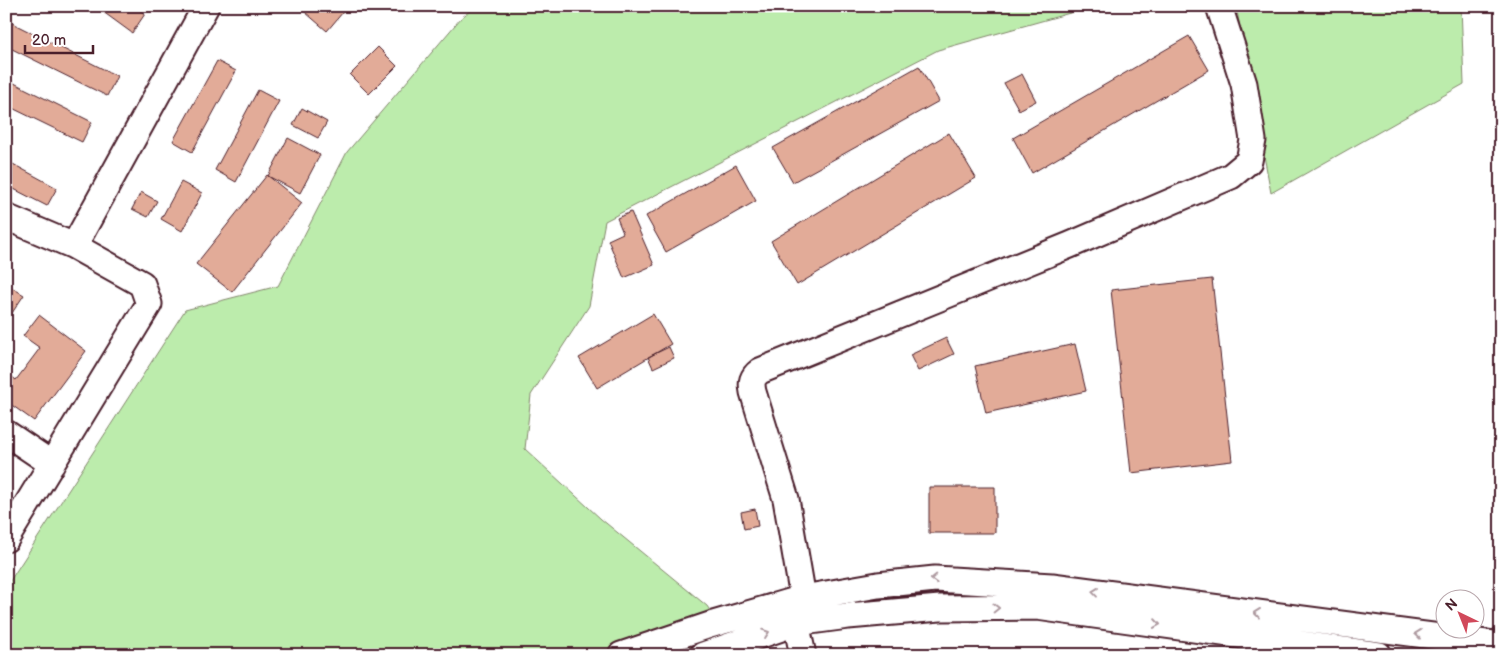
<svg xmlns="http://www.w3.org/2000/svg" width="1507" height="661" font-family="'Balsamiq Sans',sans-serif">
  <style>
    .green { fill: #bcecac; stroke: #83866c }
    .building { fill: #e2ab98; stroke: #4a1f2b }
    .lines { fill: none; stroke-linecap: round; stroke-linejoin: round }
    .minor-casing { stroke: #4a1f2b; stroke-width: 29 }
    .minor { stroke: #fff; stroke-width: 25 }
    .oneway { stroke: #ae9aa0 }
  </style>
  <rect width="100%" height="100%" fill="#fff"/>
  <filter id="ink" filterUnits="userSpaceOnUse"><feTurbulence type="fractalNoise" baseFrequency=".02" numOctaves="2"/><feDisplacementMap in="SourceGraphic" scale="10" xChannelSelector="R" yChannelSelector="G"/><feConvolveMatrix kernelMatrix="1 2 1 2 8 2 1 2 1" color-interpolation-filters="sRGB"/></filter>
  <g filter="url(#ink)">
    <path class="green" d="M476,6H1095L938,50L605,221L589,306L531,395L525,449L601,519L707,606L739,655H6V587L185,310L278,286L347,152L461,18Z
      M1236,6H1461L1464,84L1271,193Z"/>
    <path class="building" d="M95,6H134L145,14L132,33Z
      M298,6H337L343,12L327,31Z
      M6,20L117,76L107,96L6,46Z
      M1189,36L1209,70L1032,173L1013,138Z
      M378,47L397,66L369,94L350,75Z
      M217,61L236,71L192,152L173,141Z
      M919,66L939,101L793,182L773,148Z
      M1022,74L1036,101L1019,110L1004,83Z
      M6,79L92,122L82,142L6,105Z
      M258,90L279,101L236,182L215,170Z
      M302,108L327,122L318,138L293,125Z
      M949,133L976,178L797,285L771,241Z
      M288,138L320,155L300,193L268,176Z
      M11,163L57,188L47,206L6,185V171Z
      M736,165L756,201L666,252L646,216Z
      M267,175L302,203L232,292L196,264Z
      M181,182L202,193L182,231L161,219Z
      M141,192L157,201L148,217L132,209Z
      M631,212L654,265L624,278L608,240L623,233L617,218Z
      M1212,279L1232,461L1131,473L1111,290Z
      M6,284L24,295L6,322Z
      M653,314L671,344L597,388L579,358Z
      M39,315L86,351L34,421L6,401V372L16,380L40,348L23,336Z
      M946,338L954,354L918,371L910,355Z
      M1075,344L1086,391L986,413L975,366Z
      M669,347L674,358L653,368L648,357Z
      M929,487H995V533H929Z
      M755,509L758,526L744,529L741,512Z"/>
    <g class="lines">
      <g class="minor-casing">
        <path id="minor" d="M6,217L74,246
          M6,433L52,464
          M6,539L149,304L142,284L74,246L206,6
          M621,655L710,625L803,598L878,585L935,579L1052,586L1501,645
          M703,655L796,623L848,616L940,608L1037,607L1379,655
          M803,655L796,623L803,598L786,499L753,392C751,382 752,377 760,371L1070,245L1231,176L1249,161L1253,140L1244,84L1219,6"/>
      </g>
      <use href="#minor" class="minor"/>
    </g>
    <defs><path id="oneway-chevron" d="M-2-3.5L2.5 0L-2 3.5" fill="none" stroke-width="1.6" stroke-linecap="round" stroke-linejoin="round" transform="scale(1.25)"/></defs>
    <g class="oneway">
      <use href="#oneway-chevron" transform="translate(934 579) rotate(178)"/>
      <use href="#oneway-chevron" transform="translate(1095 592) rotate(-173)"/>
      <use href="#oneway-chevron" transform="translate(996 608) rotate(-1)"/>
      <use href="#oneway-chevron" transform="translate(1257 613) rotate(-173)"/>
      <use href="#oneway-chevron" transform="translate(1157 624) rotate(8)"/>
      <use href="#oneway-chevron" transform="translate(766 633) rotate(-19)"/>
      <use href="#oneway-chevron" transform="translate(1418 634) rotate(-173)"/>
    </g>
  </g>
  <rect width="1507" height="661" fill="none" stroke="#fff" stroke-width="25"/>
  <rect x="12" y="12" width="1482" height="636" fill="none" stroke="#4a1f2b" stroke-width="2" filter="url(#ink)"/>
  <g transform="translate(1460 614) rotate(317)"><circle r="24" fill="#ffffff" stroke="#b7a5aa"/>
  <path d="M0-4L9 19L0 12L-9 19Z" fill="#d1495b"/>
  <text y="-8" font-size="14" font-weight="bold" text-anchor="middle" fill="#4a1f2b">N</text>
  </g>
  <path d="M25 45v8h68v-8" fill="none" stroke="#4a1f2b" stroke-width="2.5"/>
  <text x="32" y="45" font-size="15" fill="#4a1f2b" stroke="#ffffff" stroke-width="4" paint-order="stroke">20 m</text>
</svg>
